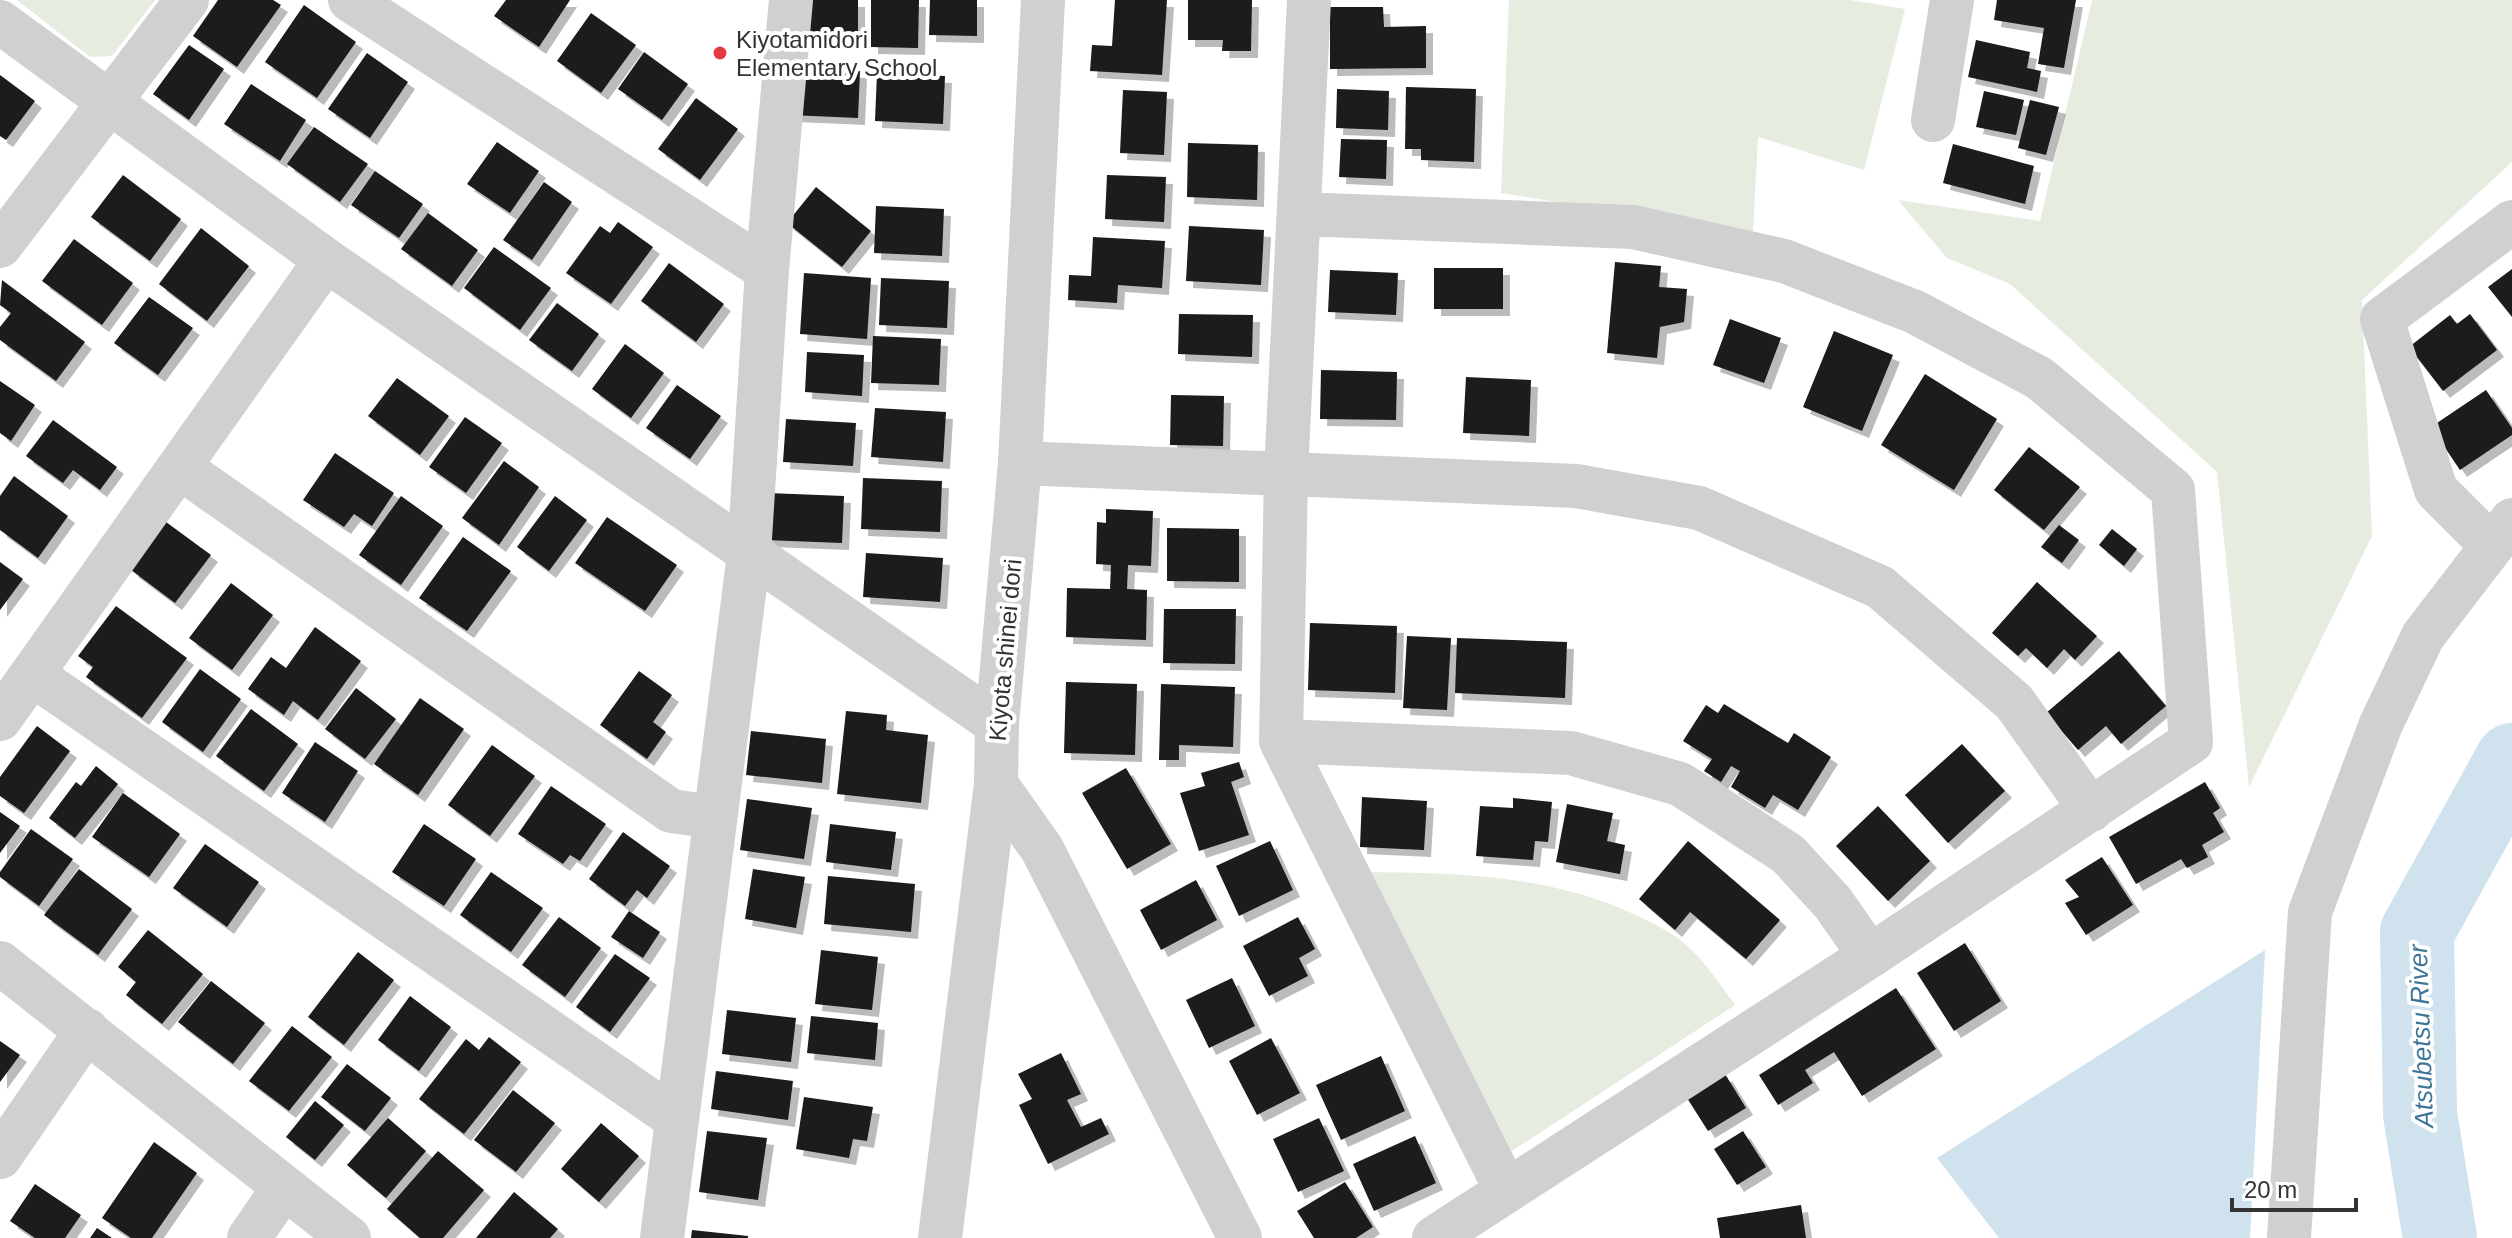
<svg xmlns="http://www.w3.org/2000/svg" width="2512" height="1238" font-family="Helvetica,sans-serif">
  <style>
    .green { fill: #e6ecdf }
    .water { fill: #cfe2ee }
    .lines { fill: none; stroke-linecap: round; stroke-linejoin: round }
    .river { stroke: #cfe2ee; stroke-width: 74 }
    .building { fill: #1a1a1a; filter: url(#shadow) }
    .minor { stroke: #d0d0d0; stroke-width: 44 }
    .tertiary { stroke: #d0d0d0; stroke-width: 44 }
    .poi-dot { fill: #e63946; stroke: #fff; stroke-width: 3 }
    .labels { text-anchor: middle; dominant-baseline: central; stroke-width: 8; stroke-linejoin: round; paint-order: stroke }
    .poi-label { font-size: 24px; fill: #333; stroke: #fff; text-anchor: start }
    .street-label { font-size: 24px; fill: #333; stroke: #fff }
    .water-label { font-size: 26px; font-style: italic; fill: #3f7597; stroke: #fff }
  </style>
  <defs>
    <filter id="shadow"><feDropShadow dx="7" dy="7" stdDeviation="0" flood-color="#0004"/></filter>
  </defs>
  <rect width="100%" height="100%" fill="#fff"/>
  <path class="green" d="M17,0H155L112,56L90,57Z
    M1509,0H1850L1905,9L1864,170L1758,137L1753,233L1501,193Z
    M2092,0H2512V162L2362,300L2372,536L2249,787L2217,472L2010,284L1947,258L1898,200L2040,221Z
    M1357,872C1467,873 1571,874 1670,933C1697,949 1717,980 1735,1005L1509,1153Z"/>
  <path class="water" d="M2265,950L2250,1238H1999L1937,1158Z"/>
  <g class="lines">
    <path class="river" d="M2440,1238L2420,1114L2417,932L2512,760"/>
  </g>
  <path class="building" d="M218,0H273L281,5L237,67L193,36Z
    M506,0H570L539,47L494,16Z
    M810,0H858V33L810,32Z
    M871,0H919L918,48L871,47Z
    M930,0H977V36L929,35Z
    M1115,0H1167L1162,75L1090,71L1092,45L1112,46Z
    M1188,0H1252L1251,51H1222L1223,40H1188Z
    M1997,0H2076L2064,68L2038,64L2044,28L1994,20Z
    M304,5L356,42L317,98L265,62Z
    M1330,7H1383L1384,27L1426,26V68L1330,69Z
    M591,13L636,45L601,93L557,61Z
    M1976,40L2030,52L2027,68L2041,71L2037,92L1968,77Z
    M189,45L224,69L189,120L153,94Z
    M644,52L688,84L662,120L618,89Z
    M367,53L408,82L370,138L328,109Z
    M792,69L860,71L858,118L790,115Z
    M877,73L945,76L943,124L875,121Z
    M0,75L35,101L6,140L0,136Z
    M251,84L306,120L280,161L224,124Z
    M1406,87L1476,89L1474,162L1421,160V149H1405Z
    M1337,89L1389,91L1388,130L1336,128Z
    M1123,90L1167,92L1164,155L1120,153Z
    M1984,91L2024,100L2016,135L1976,127Z
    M696,98L738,129L700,180L658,149Z
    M2030,100L2059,107L2046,155L2018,148Z
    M314,127L368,164L340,202L287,164Z
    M1341,139L1387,140L1386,179L1339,177Z
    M497,142L539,171L510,213L467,184Z
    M1188,143L1258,145L1257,200L1187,197Z
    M1953,144L2034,166L2025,204L1943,183Z
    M375,171L423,204L399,238L351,205Z
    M123,175L181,219L150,261L91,217Z
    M1107,175L1166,177L1164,222L1105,219Z
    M544,182L572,202L532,260L503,240Z
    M816,187L871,231L842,267L787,223Z
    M876,206L944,209L942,256L874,253Z
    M428,213L478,250L452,286L401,249Z
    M618,222L653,247L611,304L566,273L600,226L610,233Z
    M1189,226L1264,230L1261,285L1186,281Z
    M201,228L249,266L207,321L159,284Z
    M1093,237L1165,241L1162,288L1118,285L1117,303L1068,300L1069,275L1091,276Z
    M74,239L133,283L102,325L42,281Z
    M494,247L551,288L520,330L464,288Z
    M1615,262L1661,266L1659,287L1687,289L1684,322L1660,327L1657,358L1607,353Z
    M669,263L724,304L696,342L641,301Z
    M1434,268H1503V309H1434Z
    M2512,269V317L2488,287Z
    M1330,270L1398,273L1396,315L1328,312Z
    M804,273L871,278L867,339L800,334Z
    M881,278L949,281L947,328L879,325Z
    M2,280L85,342L56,381L0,340V327L11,313L0,305Z
    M149,297L193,328L158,375L114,343Z
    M557,303L599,334L572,371L529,340Z
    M1179,314L1253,315L1252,357L1178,354Z
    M2470,314L2497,350L2443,391L2409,347L2450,315L2457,324Z
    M1730,319L1781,338L1764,383L1713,365Z
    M1834,331L1893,355L1862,431L1803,407Z
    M873,336L941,339L939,385L871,383Z
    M625,344L664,373L631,418L592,389Z
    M807,352L864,355L862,396L805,392Z
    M1321,370L1397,372L1396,420L1320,419Z
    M1925,374L1997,419L1954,490L1881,445Z
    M1466,377L1531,380L1529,436L1463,433Z
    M397,378L449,416L420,455L368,416Z
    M0,381L35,405L11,441L0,433Z
    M677,385L721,416L690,459L646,428Z
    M2486,390L2512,428V435L2460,470L2431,427Z
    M1171,395L1224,396L1223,446L1170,445Z
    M875,408L946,412L943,462L871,457Z
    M465,417L502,443L466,493L429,467Z
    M786,419L856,423L853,466L783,462Z
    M53,420L117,467L100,490L73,470L63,483L26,456Z
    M2029,447L2080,487L2044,530L1994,490Z
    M335,453L394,493L372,526L354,514L344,527L303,500Z
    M504,461L539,487L499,545L462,518Z
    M14,476L68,516L38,558L0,530V496Z
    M863,478L942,481L940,532L861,529Z
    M768,493L844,496L842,543L765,540Z
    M401,496L443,526L401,585L359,555Z
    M555,496L587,520L549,571L517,547Z
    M1106,509L1153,511L1151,566L1128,565L1127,589L1147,590L1146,640L1066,637L1067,588L1110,589L1111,565L1096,564L1097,522L1106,523Z
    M607,517L677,565L645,611L575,563Z
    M166,522L211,555L175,603L131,570Z
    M2059,525L2079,540L2062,563L2041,547Z
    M1167,528L1239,529V582L1167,581Z
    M2112,529L2137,549L2124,566L2099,545Z
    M463,537L511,571L467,631L419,598Z
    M866,553L943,558L940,602L863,597Z
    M0,562L23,579L0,610Z
    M2037,582L2097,636L2075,660L2064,649L2047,668L2026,648L2018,656L1992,633Z
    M231,583L273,615L232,670L189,638Z
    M116,606L187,658L142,718L86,677L93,667L78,656Z
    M1164,609H1236L1235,664L1163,663Z
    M1310,623L1397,626L1395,693L1308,690Z
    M315,627L361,661L318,720L293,701L284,715L248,689L271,657L286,668Z
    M1407,636L1451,638L1447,710L1403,708Z
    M1457,638L1567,642L1565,698L1455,693Z
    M2119,651L2166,706L2121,744L2106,726L2078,750L2046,713Z
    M200,669L241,699L203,752L162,722Z
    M639,671L672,695L653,722L666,732L647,759L600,725Z
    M1066,682L1137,684L1135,755L1064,753Z
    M1161,684L1235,687L1233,747L1179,745V760H1159Z
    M356,688L396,719L365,759L325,729Z
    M420,698L464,729L418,795L374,764Z
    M1724,704L1788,743L1794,733L1831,757L1798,810L1773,795L1765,808L1731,787L1740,771L1731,766L1721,782L1704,771L1712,759L1683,741L1706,705L1718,713Z
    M251,709L298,744L264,791L216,756Z
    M846,711L887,715L886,730L928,735L921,803L837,794Z
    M37,726L70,751L24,813L0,796V777Z
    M751,731L826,739L822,783L746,775Z
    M315,742L358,771L325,822L282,793Z
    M1962,744L2005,791L1948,843L1905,795Z
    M492,745L535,776L490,836L448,805Z
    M1239,762L1244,777L1231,782L1249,835L1199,851L1180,793L1205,786L1201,773Z
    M96,766L118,784L75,838L49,818L76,782L81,786Z
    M1126,768L1171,844L1127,869L1082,793Z
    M2205,782L2220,808L2213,813L2224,832L2202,845L2208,857L2187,868L2181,859L2136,884L2109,837Z
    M551,786L606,824L580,861L570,855L563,864L518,834Z
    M123,793L180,834L149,877L92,837Z
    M1362,797L1427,801L1424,850L1360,847Z
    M1513,798L1552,802L1548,842L1535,841L1533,860L1476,856L1480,806L1513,808Z
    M747,799L812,808L804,859L740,850Z
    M1567,804L1613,813L1607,841L1625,845L1620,874L1556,862Z
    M1878,806L1930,861L1888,901L1836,846Z
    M0,812L20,826L0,853Z
    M424,824L476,859L444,906L392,872Z
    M830,824L896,832L891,870L826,862Z
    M31,829L73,859L39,906L0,877V872Z
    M623,832L670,866L647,898L637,890L625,906L589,879Z
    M1270,841L1293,890L1239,916L1216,866Z
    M1688,841L1780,920L1746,959L1690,912L1675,930L1639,899Z
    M205,844L259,882L227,927L173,888Z
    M2102,857L2133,905L2086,935L2065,903L2079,897L2065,880Z
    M79,869L132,909L98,955L44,915Z
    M753,869L805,877L796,928L745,919Z
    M491,872L543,908L511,952L460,915Z
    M828,876L915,884L911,932L824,924Z
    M1196,880L1217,920L1161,950L1140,910Z
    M629,911L660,932L643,958L611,937Z
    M559,917L601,948L565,997L522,965Z
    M1298,917L1315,949L1299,958L1308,976L1269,996L1243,946Z
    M148,930L203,974L162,1024L126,995L136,982L118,967Z
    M1965,943L2001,1001L1954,1031L1917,973Z
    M821,950L878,957L872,1010L815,1004Z
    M358,952L394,980L344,1045L308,1017Z
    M615,954L650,978L610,1032L576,1007Z
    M1232,978L1255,1026L1209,1048L1186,1000Z
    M211,981L265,1023L233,1064L178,1022Z
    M1896,988L1936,1049L1862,1096L1834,1052L1805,1070L1813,1083L1778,1105L1759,1075Z
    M410,996L451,1027L419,1071L378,1040Z
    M727,1010L796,1018L791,1062L722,1054Z
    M811,1016L878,1023L875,1060L807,1053Z
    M292,1026L332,1057L289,1111L249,1081Z
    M489,1037L521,1062L464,1134L419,1099L466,1039L479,1050Z
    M1271,1038L1300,1093L1257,1115L1229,1061Z
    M0,1041L20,1055L0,1082Z
    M1061,1053L1081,1094L1067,1100L1081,1127L1101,1118L1109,1134L1048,1164L1019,1105L1032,1099L1018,1074Z
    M1381,1056L1405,1111L1341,1140L1316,1085Z
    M347,1064L391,1098L365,1131L321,1097Z
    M716,1071L793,1081L788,1120L711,1109Z
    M1725,1074L1746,1108L1708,1131L1687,1098Z
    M513,1090L555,1123L516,1172L474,1140Z
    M804,1097L873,1107L867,1141L853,1139L849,1158L796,1149Z
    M315,1101L344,1125L315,1160L286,1137Z
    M388,1118L426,1151L386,1198L347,1165Z
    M1319,1118L1344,1171L1298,1192L1273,1139Z
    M601,1123L639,1156L599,1202L561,1169Z
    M707,1131L767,1138L758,1200L699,1192Z
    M1743,1131L1766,1167L1737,1185L1714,1149Z
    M1415,1136L1436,1183L1374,1211L1353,1164Z
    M154,1142L197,1173L152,1238H131L102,1218Z
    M438,1151L484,1190L443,1238H420L387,1209Z
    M1345,1182L1373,1227L1356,1238H1314L1297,1211Z
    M35,1184L81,1215L65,1238H35L10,1221Z
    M514,1192L558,1229L550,1238H476Z
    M1801,1205L1806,1238H1720L1717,1218Z
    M97,1228L112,1238H90Z
    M692,1230L748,1236V1238H691Z"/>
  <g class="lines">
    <path class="minor" d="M350,0L767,270
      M1309,0L1286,473L1281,741L1506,1190
      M0,22L326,260L997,724
      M1933,120L1952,0
      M1301,214L1633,227L1784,261L1915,312L2039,378L2173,490L2191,742L1870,956L1434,1238
      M0,246L187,0
      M1020,463L1576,486L1699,508L1880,587L2014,702L2091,810
      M179,467L671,811L715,817
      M2491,545L2436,490L2382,319L2512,222
      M33,675L675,1118
      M0,719L326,260
      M1281,741L1571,753L1680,784L1788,854L1833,903L1870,956
      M0,963L349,1238
      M0,1157L87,1030
      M249,1238L284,1187
      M662,1238L749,554L767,270L791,0
      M2289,1238L2310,912L2381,724L2423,636L2512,520"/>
    <path class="tertiary" d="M1043,0L1020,463L997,724L996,784L1042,849L1240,1238
      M940,1238L996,784"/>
  </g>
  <circle class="poi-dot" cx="720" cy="53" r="8"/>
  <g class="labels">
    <g class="poi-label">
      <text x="736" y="39">Kiyotamidori<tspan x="736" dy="28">Elementary School</tspan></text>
    </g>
    <g class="street-label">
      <text transform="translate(1005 650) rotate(-85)">Kiyota shinei dori</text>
    </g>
    <g class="water-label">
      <text transform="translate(2421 1036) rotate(-92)">Atsubetsu River</text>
    </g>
  </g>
  <path d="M2232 1198v12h124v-12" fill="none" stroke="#333333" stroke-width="4"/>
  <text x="2244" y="1198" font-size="24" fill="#333333" stroke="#ffffff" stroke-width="6" paint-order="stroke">20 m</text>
</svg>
